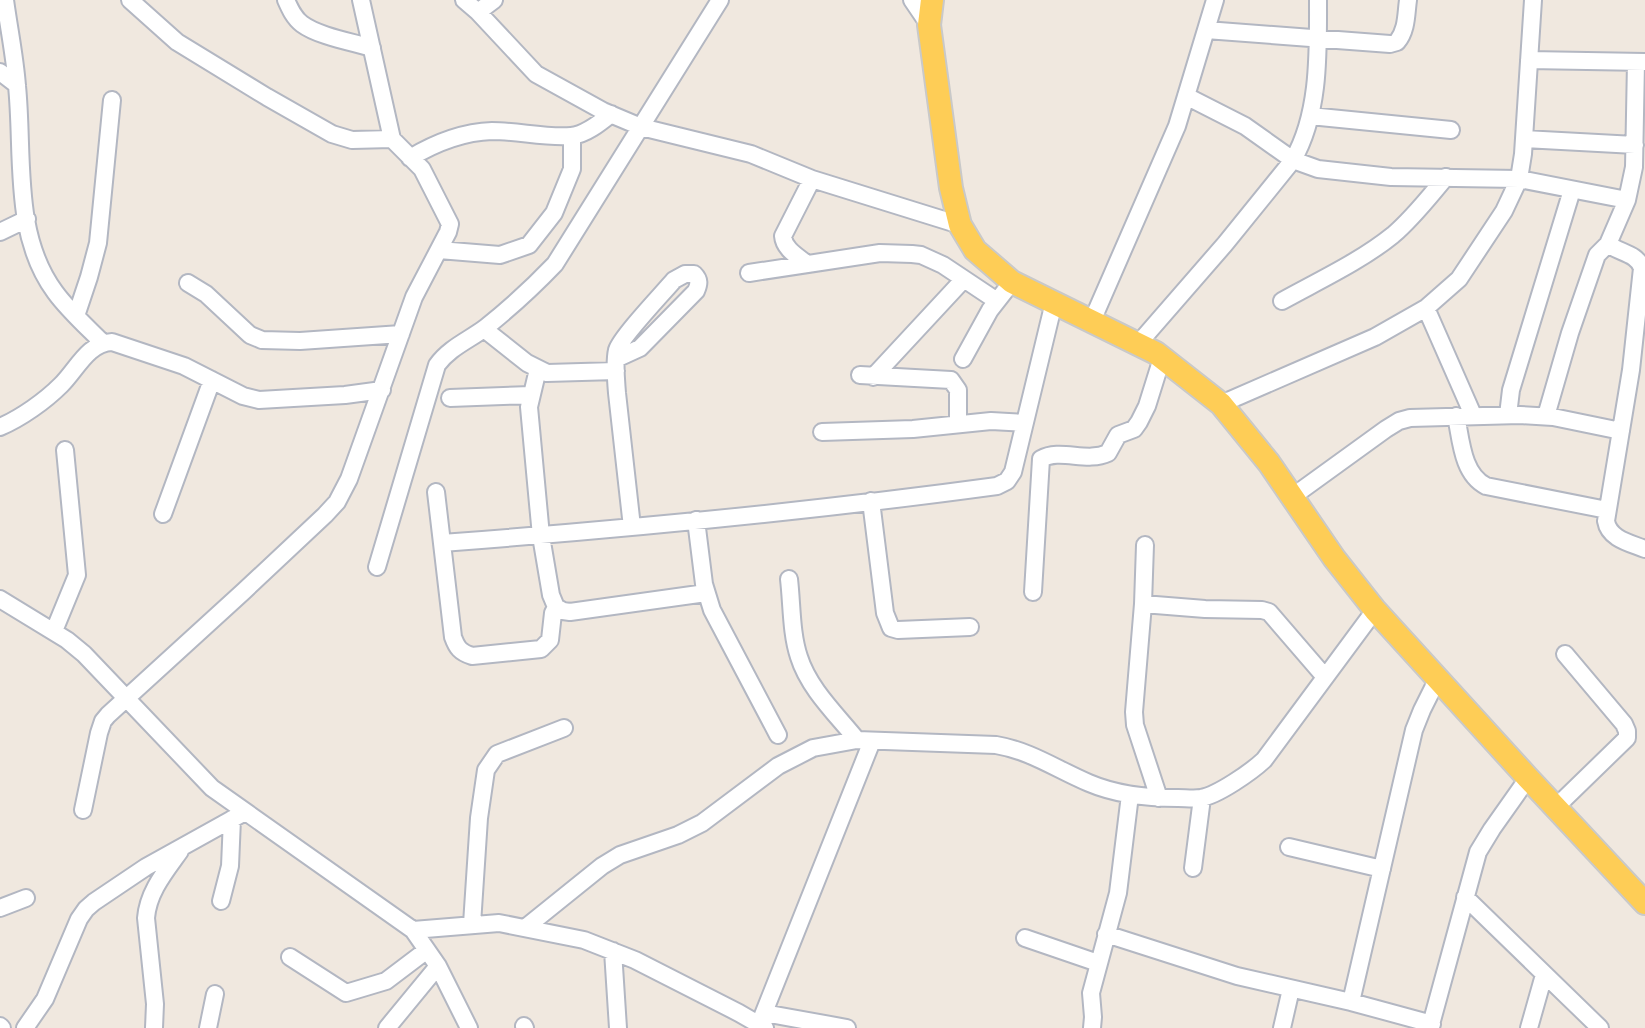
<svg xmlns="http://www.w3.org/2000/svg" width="1645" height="1028" font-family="'Varela Round',sans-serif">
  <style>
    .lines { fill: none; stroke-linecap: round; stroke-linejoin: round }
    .minor-casing { stroke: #b3b7c2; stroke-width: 20 }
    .major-casing { stroke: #c9c9c9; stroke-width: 26 }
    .minor { stroke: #fff; stroke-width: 16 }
    .major { stroke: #fecd56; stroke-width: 22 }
  </style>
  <rect width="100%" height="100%" fill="#f0e8df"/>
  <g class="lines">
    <g class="minor-casing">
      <path id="minor" d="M5,0C9,29 15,58 17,86C24,154 12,234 55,292C68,310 86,326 102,342
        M130,0L177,42L267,97L332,134L352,140L392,139
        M286,0C290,9 294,18 302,24C318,36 352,42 372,48
        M464,0L478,12L536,74L603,111L641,127L751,154L812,179L960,225
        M912,0L929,25
        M478,12L494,0
        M1206,30L1390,44L1397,42C1407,30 1406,14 1408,0
        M1529,60L1645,62
        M1636,62L1634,167L1627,200L1608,244C1619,253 1637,253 1642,268L1631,370L1606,521C1609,539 1630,543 1645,549
        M0,72L17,85
        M1186,96L1245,126L1293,160L1318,169L1391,177L1519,179L1627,200
        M1310,116L1451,130
        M1524,139L1635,145
        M410,158C435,143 463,132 492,131C518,131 545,138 571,136C585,135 600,123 611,114
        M0,232L27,219
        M439,250L500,255L529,245L554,213L572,169V136
        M807,264C797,256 784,249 783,236L812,179
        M749,273L880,253L912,254L921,255L943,265L997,301
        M188,283L206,294L250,335L262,340L300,341L401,334
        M1282,301C1318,281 1361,261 1393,235C1413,218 1429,197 1446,177
        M1426,308L1473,415
        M76,316L89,277L98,243L112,100
        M1092,321L1177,126L1215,0
        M484,329L527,363L547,373L616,371
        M1138,344L1225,244L1293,160C1320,113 1318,52 1318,0
        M616,359L640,348L696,291C699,284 700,280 694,274H685L674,280C663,293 621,337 617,350C614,363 616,379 617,393L632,527
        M963,359L990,310L1012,282
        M538,369L529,407L541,536L551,595L556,607L563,611L570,612L706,593
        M860,375L951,380L958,390V424
        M873,377L964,279
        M450,398L531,395
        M1221,404L1375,337L1426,308L1459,279L1504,211L1519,179L1523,154L1533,0
        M1508,415L1511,390L1572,190
        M1456,416C1461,439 1462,474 1486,486L1607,510
        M1546,416L1570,333L1597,255L1608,244
        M0,427C21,418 45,401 61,385C77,369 88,343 112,342L184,366L243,396L259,400L345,395L382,390
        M822,432L913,429L991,421L1025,423
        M436,492L453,637C457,648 460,652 472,656L541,649L550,640L553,613L556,607
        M1292,497L1386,429L1399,421L1410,418L1520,415L1553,417L1621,431
        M871,501L885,613L891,628L898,630L970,627
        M163,514L212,380
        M696,520L704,584L712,610L778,735
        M442,543C627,529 813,511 997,486L1007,481L1013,472L1054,302
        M1145,545L1143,604L1134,712L1135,725L1159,798
        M377,567L437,365C449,348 469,340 485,328C510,308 533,287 555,264L720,0
        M789,579C792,605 791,633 799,657C809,689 837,715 857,740
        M1033,592L1041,459C1060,448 1087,463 1108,453L1118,435L1134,429L1139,422L1147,406L1162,358
        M0,599L67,640L84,654L212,788L413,930L438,966L469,1028
        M1143,604L1205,609L1262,610L1269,612L1325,677
        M54,631L77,575L65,450
        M1556,807L1627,738V731L1624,724L1565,654
        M83,810L99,733L103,721L108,715L244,591L325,515L337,502L349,479L414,297L448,232L450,224L422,169L392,139L361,0
        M1289,847L1382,869
        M1193,868L1202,798
        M1465,897L1600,1028
        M221,901L230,866L232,819
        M0,908L26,898
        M472,924L479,818L486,770L497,754L564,728
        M525,928L602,866L620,855L678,835L702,823L778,766L813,748L857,740L996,745C1031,751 1056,769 1089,783C1117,795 1147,798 1178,798C1185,798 1194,799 1201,798C1218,795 1251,772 1264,760L1375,610
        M413,930L499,923L584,940L635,960L739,1013L765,1028
        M1106,934L1237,976L1351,1002L1432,1024
        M1025,938L1098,963
        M613,951L618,1028
        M290,957L346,993L386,981L427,950
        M1351,1002L1414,730L1422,710L1438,678
        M764,1013L847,1028
        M759,1025L872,741
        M0,1026L2,1028
        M524,1026L525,1028
        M25,1028L45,999L79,919L86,909L94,902L146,867L245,812
        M154,1028L155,1004L146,918C148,892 165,872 180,851
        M208,1028L215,994
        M387,1028L438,966
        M1092,1028L1093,1017L1091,993L1118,893L1130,795
        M1282,1028L1291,989
        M1430,1028L1478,852L1492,829L1528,778
        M1529,1028L1544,975"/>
    </g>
    <g class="major-casing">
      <path id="major" d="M932,0L929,25L951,188L960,225L975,250L1012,282L1156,353L1221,404L1269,463L1334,558L1375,610L1528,778L1645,903"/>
    </g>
    <use href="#minor" class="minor"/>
    <use href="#major" class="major"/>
  </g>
</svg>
